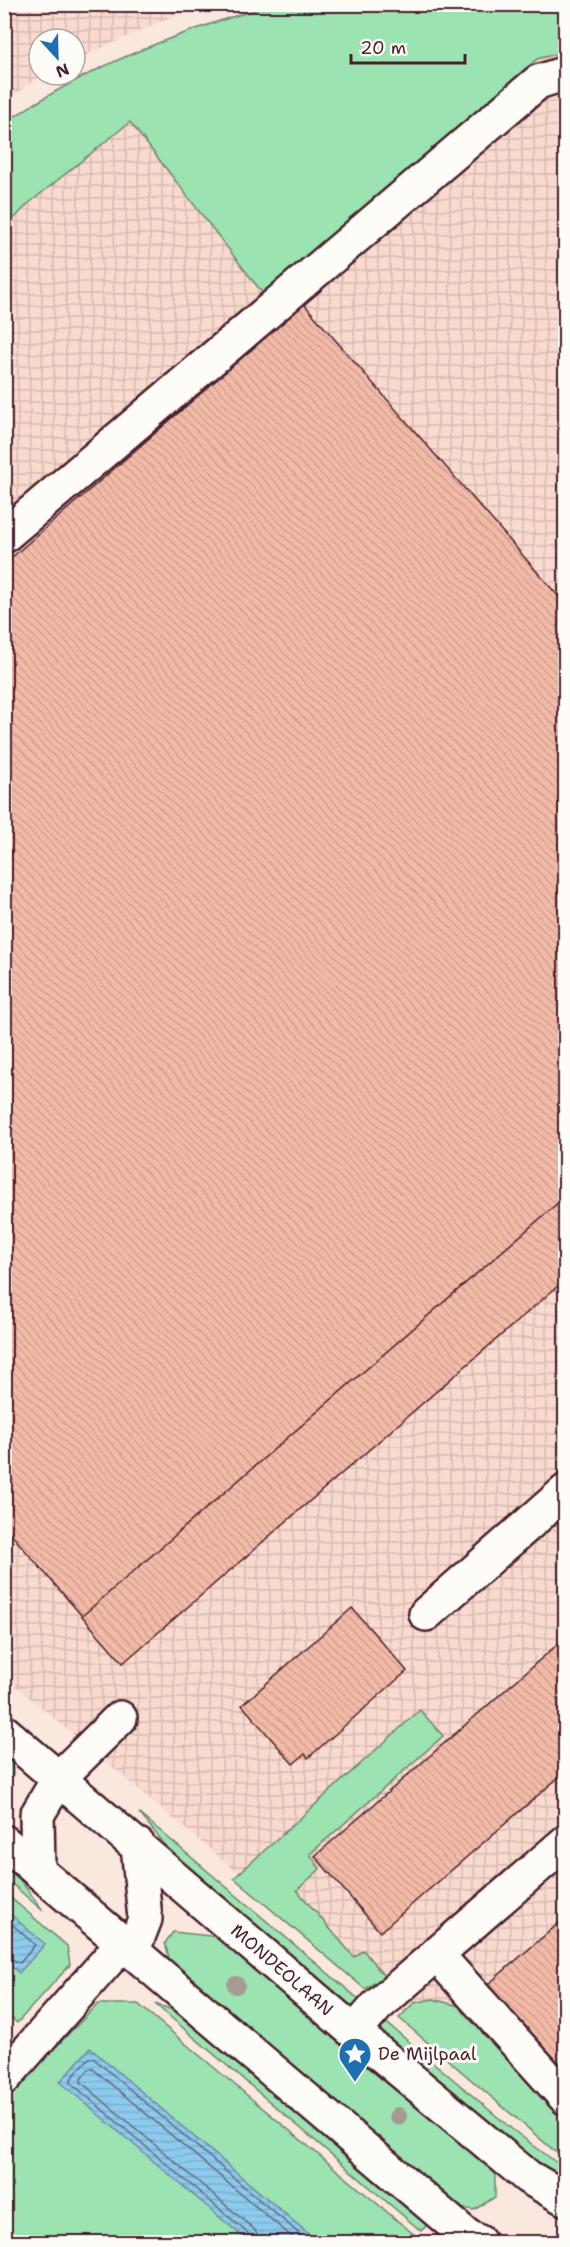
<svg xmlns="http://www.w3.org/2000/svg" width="570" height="2247" font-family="'Shantell Sans',sans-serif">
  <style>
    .industrial { fill: url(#industrial-grid) }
    .grass { fill: #9be3b1; stroke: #72816e; stroke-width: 1.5 }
    .water { fill: url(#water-rules); stroke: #72869f; stroke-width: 1.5 }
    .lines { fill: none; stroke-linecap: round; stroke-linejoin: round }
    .shore { stroke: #646479; stroke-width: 1.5 }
    .building { fill: url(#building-back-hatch); stroke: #4a1f2b; stroke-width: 1.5 }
    .minor-casing { stroke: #4a1f2b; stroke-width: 38 }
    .path { stroke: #4a1f2b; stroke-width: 4; stroke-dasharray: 6 4.5; stroke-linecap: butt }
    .minor { stroke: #fdfcf7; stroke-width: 33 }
    .tree { fill: #a69a92 }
    .labels { text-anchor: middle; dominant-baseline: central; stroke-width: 6; stroke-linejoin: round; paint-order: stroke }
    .street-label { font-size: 18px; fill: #4a1f2b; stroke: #fdfcf7 }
    .poi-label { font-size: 18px; fill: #4a1f2b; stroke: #fdfcf7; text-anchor: start }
  </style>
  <defs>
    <pattern id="industrial-grid" width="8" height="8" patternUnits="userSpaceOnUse" patternTransform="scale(1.5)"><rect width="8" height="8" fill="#f8dace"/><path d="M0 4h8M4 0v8" fill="none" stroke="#d6bbb1"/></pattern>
    <pattern id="water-rules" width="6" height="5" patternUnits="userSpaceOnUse" patternTransform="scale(1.5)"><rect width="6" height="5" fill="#8ccbed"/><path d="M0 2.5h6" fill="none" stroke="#7aaecb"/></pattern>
    <pattern id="building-back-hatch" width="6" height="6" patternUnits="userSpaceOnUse" patternTransform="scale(1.5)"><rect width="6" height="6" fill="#f2baa7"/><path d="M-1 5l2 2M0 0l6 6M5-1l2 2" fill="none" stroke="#d19f90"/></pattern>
  </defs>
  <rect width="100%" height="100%" fill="#fae8df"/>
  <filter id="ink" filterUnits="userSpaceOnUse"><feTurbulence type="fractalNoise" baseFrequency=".0167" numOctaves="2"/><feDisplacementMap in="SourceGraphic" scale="12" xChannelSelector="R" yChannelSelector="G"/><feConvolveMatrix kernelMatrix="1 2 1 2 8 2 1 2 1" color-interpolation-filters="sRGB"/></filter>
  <g filter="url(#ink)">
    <path class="industrial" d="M4,5L5,4L197,5L75,60V39H39V75H42L5,101Z
      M565,52V2148L5,1677V228L28,204L130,122L264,295L537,59Z"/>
    <path class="grass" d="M271,5H565V52L537,59L264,295L130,122L28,204L5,228V123C86,67 176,33 271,5Z
      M420,1710L443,1736L310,1854L320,1869L297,1890L354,1957L363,1950L384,1976L365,1989L234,1878Z
      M5,1751L12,1758L13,1776L5,1782Z
      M139,1813L513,2130L565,2169V2184L528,2160L177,1859Z
      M4,1862L10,1866L43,1911L5,1878Z
      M5,1893L67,1946L70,1965L17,2023L5,2012Z
      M173,1932L229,1938L495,2173V2197L474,2210L459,2208L171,1966L165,1943Z
      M433,1999L470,2009L565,2120V2160L399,2018L414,2003Z
      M98,2004H138L423,2242H16L5,2233V2103L29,2074Z
      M155,2004L182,2013L430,2222L421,2231Z"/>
    <path class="water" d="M4,1909L45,1944L19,1973L5,1960Z
      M90,2048L318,2242H249L60,2082Z"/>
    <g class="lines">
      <path class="shore" d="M4,1917L35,1945L20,1963L4,1956
        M252,2242L250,2235L71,2083V2079L89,2058H93L309,2242
        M260,2242L255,2230L81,2082V2079L89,2069H93L298,2242"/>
    </g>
    <path class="building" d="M304,304L566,605V1196L82,1616L4,1526V564Z
      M566,1196V1279L123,1663L82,1616Z
      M352,1608L407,1671L308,1758L305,1754L293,1764L242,1705Z
      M566,1637V1771L380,1932L315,1856Z
      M566,1917V2081L485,1987Z"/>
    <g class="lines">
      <g class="minor-casing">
        <path id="minor" d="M4,536L538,82L566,73
          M426,1614L566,1491
          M4,1732L354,2032L528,2177L566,2199
          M4,1842L467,2236L479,2242
          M38,1870L37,1815L59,1778L120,1718
          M133,1950L145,1919L138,1845
          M436,1954L566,2098
          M354,2032L377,2006L566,1842
          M4,2078L124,1942"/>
      </g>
      <path class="path" d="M4,1688L13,1696"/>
      <use href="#minor" class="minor"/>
    </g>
    <g class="tree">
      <circle cx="236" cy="1985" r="9"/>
      <circle cx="398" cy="2116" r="9"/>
    </g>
  </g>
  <defs>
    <g id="sight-pin" transform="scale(1.725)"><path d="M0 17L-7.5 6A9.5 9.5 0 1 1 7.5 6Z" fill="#1f6fb2" stroke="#fdfcf7"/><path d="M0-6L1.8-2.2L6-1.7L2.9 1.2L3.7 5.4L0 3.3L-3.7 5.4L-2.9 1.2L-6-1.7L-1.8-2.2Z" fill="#fff"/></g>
  </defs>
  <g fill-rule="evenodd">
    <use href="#sight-pin" x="355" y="2054"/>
  </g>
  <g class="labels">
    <g class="street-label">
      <text transform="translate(282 1970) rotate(41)">MONDEOLAAN</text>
    </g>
    <g class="poi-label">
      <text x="378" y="2054">De Mijlpaal</text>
    </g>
  </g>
  <rect width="570" height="2247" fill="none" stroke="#fdfcf7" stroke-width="24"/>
  <rect x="12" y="12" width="546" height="2223" fill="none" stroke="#4a1f2b" stroke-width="2" filter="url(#ink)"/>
  <g transform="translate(57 57) rotate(158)"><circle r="28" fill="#fdfcf7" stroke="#b5a4a5" stroke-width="1.5"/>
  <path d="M0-4.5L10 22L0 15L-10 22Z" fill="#1f6fb2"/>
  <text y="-9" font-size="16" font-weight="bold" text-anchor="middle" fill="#4a1f2b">N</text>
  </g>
  <path d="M351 54v9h114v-9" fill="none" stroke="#4a1f2b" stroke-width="3"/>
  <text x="360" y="54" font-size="18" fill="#4a1f2b" stroke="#fdfcf7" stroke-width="4.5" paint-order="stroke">20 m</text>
</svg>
